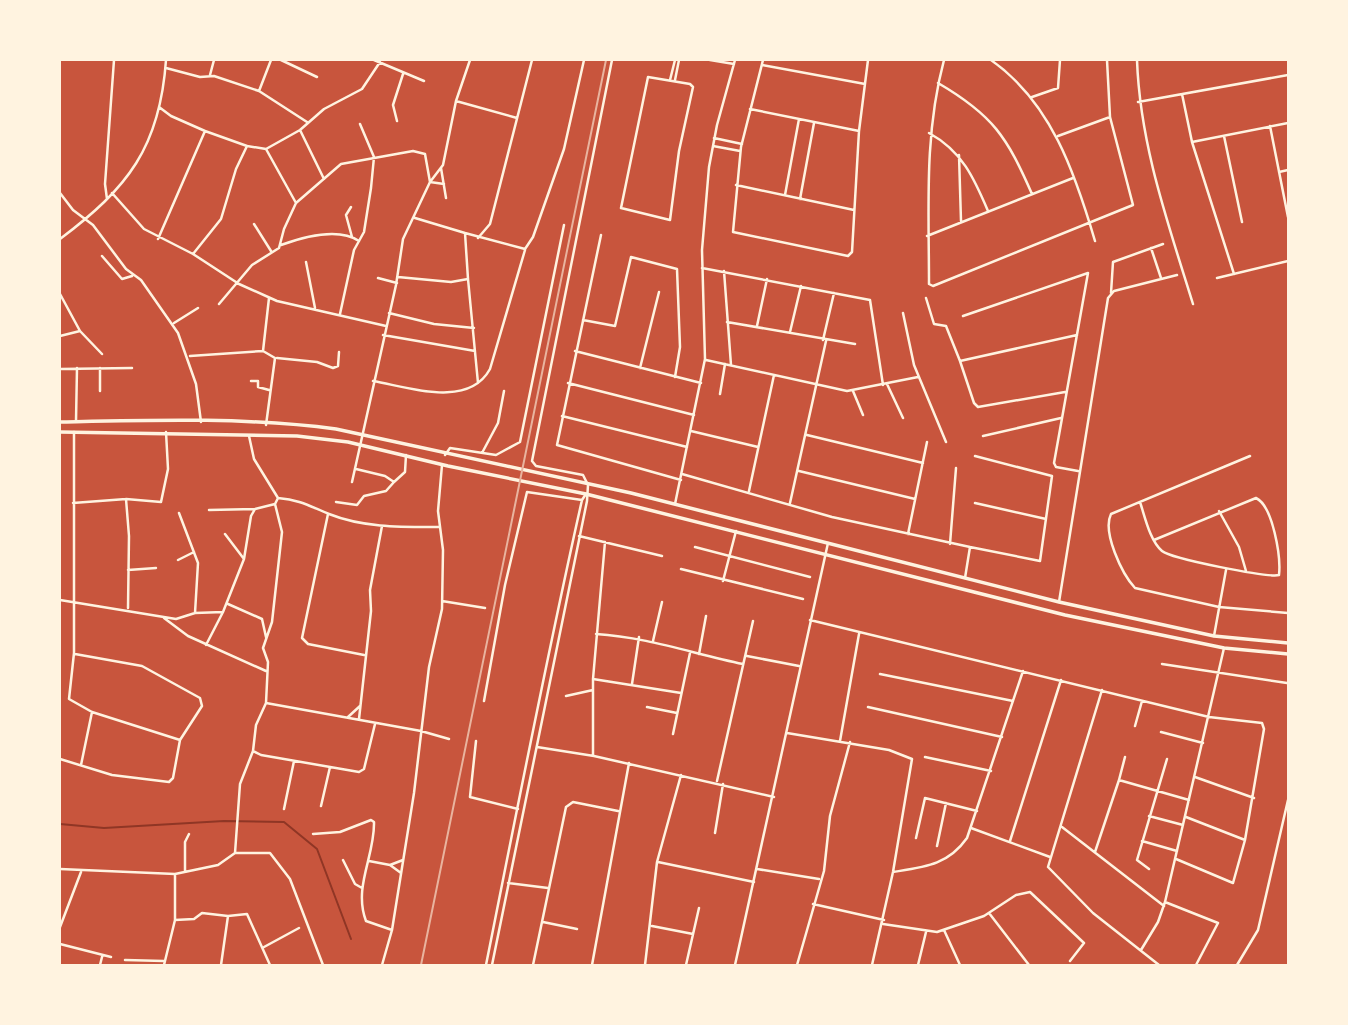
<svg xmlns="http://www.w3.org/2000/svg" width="1348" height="1025" font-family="'Space Grotesk',sans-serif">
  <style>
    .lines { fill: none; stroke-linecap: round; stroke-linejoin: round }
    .stream { stroke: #8f3625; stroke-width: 2 }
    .minor { stroke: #fff3e0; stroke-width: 2.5 }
    .secondary { stroke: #fff3e0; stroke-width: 3.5 }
    .rail { stroke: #e9b49f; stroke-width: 2 }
  </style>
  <rect width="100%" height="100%" fill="#c8553d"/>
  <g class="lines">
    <path class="stream" d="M60,824L104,828L224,821L284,822L317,849L351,939"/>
    <path class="minor" d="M281,60L317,77
      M374,60L424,81
      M710,60L734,64
      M763,60L741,147L733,232L848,256L852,252L859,131L868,60
      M944,60C924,135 929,208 929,284L933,286L1133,205L1110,117L1107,60
      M991,60C1051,102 1075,173 1095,241
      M1137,60C1140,145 1168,223 1193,304
      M762,65L865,84
      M166,68L200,77L214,76L259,91L307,122
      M210,75L214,60
      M648,77L690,84L693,87L679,151L670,220L621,208Z
      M670,80L675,60
      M675,80L679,60
      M938,83C993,115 1007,137 1032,194
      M259,91L271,60
      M1182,94L1192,142L1234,274
      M1032,97L1058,88L1060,60
      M456,101L517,118
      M1138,102L1288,75
      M159,107L171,116L205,131
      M750,109L859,131
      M397,121L393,105L403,74
      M1270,126L1288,217
      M300,130L324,179
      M929,133C962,151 974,178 988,211
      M1058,136L1110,117
      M1224,136L1242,222
      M714,138L742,144
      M1192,142L1288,123
      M713,146L740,151
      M266,149L300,130L324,109L362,89L380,62
      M959,155L961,221
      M441,168L446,198
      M1279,172L1288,170
      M736,185L854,210
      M60,193L73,210L93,225L126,269L141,280L178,333L196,384L201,422
      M112,193L144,229L193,254L239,284L277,301L386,326
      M785,195L799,119
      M107,199L105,184L114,60
      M800,199L814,123
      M296,203L341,164L413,151L425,154L430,182L444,184
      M351,207L346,215L352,237
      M415,218L465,233
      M254,224L271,251
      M601,235L557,445L681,480
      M927,236L1073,178
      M478,238L490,224L532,60
      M60,239C128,188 160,147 166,60
      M158,239L205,131L247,146L266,149L296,203L284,229L279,248L252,265L219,304
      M281,245C303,237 338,227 359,241
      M1151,248L1161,278
      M193,254L221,219L236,169L247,146
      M102,256L122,279L132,276
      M306,262L315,308
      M702,268L870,300L883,385
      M724,271L731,365
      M398,277L451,282L468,279L465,233L525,249L533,237L564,149L584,60
      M378,278L397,283
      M1217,278L1288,261
      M468,279L478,383
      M1111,293L1113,262L1163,244
      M60,294L80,331L102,354
      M926,298L934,324L946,326L960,361L1077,335
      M389,313L434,324L474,328
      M903,313L914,365L946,442
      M340,314L354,250L364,232L371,188L374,157L360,124
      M963,316L1088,273L1054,463L1056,467L1078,471
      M583,320L615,326L631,257L677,269L680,347L675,377
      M727,322L855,344
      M174,323L198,308
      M757,326L767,279
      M790,332L801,286
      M383,335L475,351
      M60,336L80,331
      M823,340L834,293
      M575,351L701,383
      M190,356L263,351
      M277,358L317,362L333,368L338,366L339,352
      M706,360L847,391L918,377
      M960,361L974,403L978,407L1065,392
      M100,368V391
      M640,368L659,292
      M60,369L132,368
      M251,381H258V387L269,390
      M373,381C408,387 468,409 490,369L525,250
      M568,383L694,415
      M887,384L903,418
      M853,391L863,415
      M720,394L725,364
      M562,416L687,447
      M76,421L77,368
      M266,425L275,358L263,351L269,298
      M691,431L758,447
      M74,432V653L69,699L92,712L180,740
      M807,435L923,463
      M249,436L254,459L278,498C301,500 309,506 329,514C364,528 403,527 439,527
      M983,436L1061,418
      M482,453L498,423L504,391
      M445,455L450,448L496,455L520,442L564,225
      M1250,456L1111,514C1102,532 1122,574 1135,588L1219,607L1288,613
      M356,469L385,476L394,482L405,472L406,455
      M799,471L915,499
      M682,474L832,517L970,547
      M352,482L396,285L403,239L430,182L443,165L456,101L470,60
      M749,491L774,375
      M126,499L129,536L128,608
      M336,502L357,505L364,496L386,491L394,482
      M1140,502C1145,517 1150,541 1162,551C1172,559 1269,578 1279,575C1281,557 1273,506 1256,498L1154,540
      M73,503L126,499L161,502L168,469L166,432
      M790,503L826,341
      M975,503L1046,519
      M675,504L705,359L702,250L709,167L717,125L735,60
      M209,510L255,509L275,504
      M1219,511L1239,547L1246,571
      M179,513L198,563L195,613
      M328,514L302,638L308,644L364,655
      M225,534L244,559
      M908,534L927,442
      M579,536L662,556
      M950,544L956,468
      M695,547L810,577
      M178,560L194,552
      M681,569L803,599
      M128,570L156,568
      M965,578L970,547L1040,561L1052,476L975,456
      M723,581L736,531
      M60,600L176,619L195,613L223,612L244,559L251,516L255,509
      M442,601L485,608
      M1059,602L1108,298L1114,291L1177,275
      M228,604L262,619L266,637
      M164,618L188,636L266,671
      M810,620L1209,717L1262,723L1264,729L1245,840L1233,883L1176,859
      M596,634C647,637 694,654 743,664
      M1214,636L1226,570
      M653,641L662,602
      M206,645L223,612
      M699,654L706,616
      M747,656L799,666
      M1162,664L1287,683
      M880,674L1013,701
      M593,679L681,693
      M632,684L639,637
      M1102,690L1048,867L1093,913L1159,965
      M566,696L593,690
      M484,701L505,585L527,492L582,500
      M266,703L421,731L449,739
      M647,707L677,713
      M868,707L1002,737
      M348,717L360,706
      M359,719L371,611L370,590L382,526
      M1135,726L1142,701
      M1161,732L1203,743
      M787,733L889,750L912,759L893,872L872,965
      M673,734L690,653
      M476,741L470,797L518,809
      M840,741L859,634
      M537,747L594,756L774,797
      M253,751L261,755L359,772L364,769L375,724
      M593,755V679L605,542
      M925,757L991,771
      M60,759L112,775L169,782L173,778L180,740L202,706L200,698L142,666L75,654
      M81,765L92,712
      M1195,777L1254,798
      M1119,780L1125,757
      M717,781L753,621
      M321,806L330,767
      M284,809L294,761
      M1149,816L1183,825
      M1186,817L1245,840
      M1062,827L1164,906
      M971,828L1050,857
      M715,833L723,784
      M313,834L340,832L371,820L374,822C375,856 353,887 366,921L392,930
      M916,838L925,798L977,811
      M1010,841L1061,680
      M1142,841L1177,851
      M937,846L946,803
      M1095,852L1119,780L1189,800
      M235,853L240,784L253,751L256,725L266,703L268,662L263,648L272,622L282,532L275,504L278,498
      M343,860L355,884L362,888
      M369,861L390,865L401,873
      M658,862L754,882
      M390,865L403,860
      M60,869L175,874L218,865L235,853H270L290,879L323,965
      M757,869L819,879
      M1149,869L1137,860L1167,759
      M185,871V842L189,834
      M893,872C925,867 948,865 967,838L1023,671
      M508,883L548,888
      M1165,902L1218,923L1196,965
      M813,904L884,920
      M989,913L1029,965
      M175,920L194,919L202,913L228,916L247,914L270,965
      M543,922L577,929
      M883,924L937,932L984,916L1016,895L1030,892L1084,943L1070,961
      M652,926L693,934
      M60,927L81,872
      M944,930L960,965
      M60,944L111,957
      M264,947L299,928
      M1141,950L1158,922L1165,902L1224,648
      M125,960L164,961
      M100,965L102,957
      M164,965L175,920V874
      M221,965L228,916
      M382,965L392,930L414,793L429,667L442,609L443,550L438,511L442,465
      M486,965C517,810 547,655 582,500L586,494
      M492,965L587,501L588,485L583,475L536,466L532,461L612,60
      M533,965L566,807L573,802L618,811
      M592,965L629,763
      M645,965L657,862L681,775
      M686,965L699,908
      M735,965L828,543
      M797,965L824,871L830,816L850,742
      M918,965L926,932
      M1237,965L1258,930L1288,800"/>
    <path class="secondary" d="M60,422C151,420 245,417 336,429L631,493L1059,602L1214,636L1288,643
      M60,432L297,436L348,442L448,466L586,494L1065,615L1224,648L1288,654"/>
    <path class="rail" d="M421,965L606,60"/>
  </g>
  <rect width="1348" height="1025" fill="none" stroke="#fff3e0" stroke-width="122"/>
</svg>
